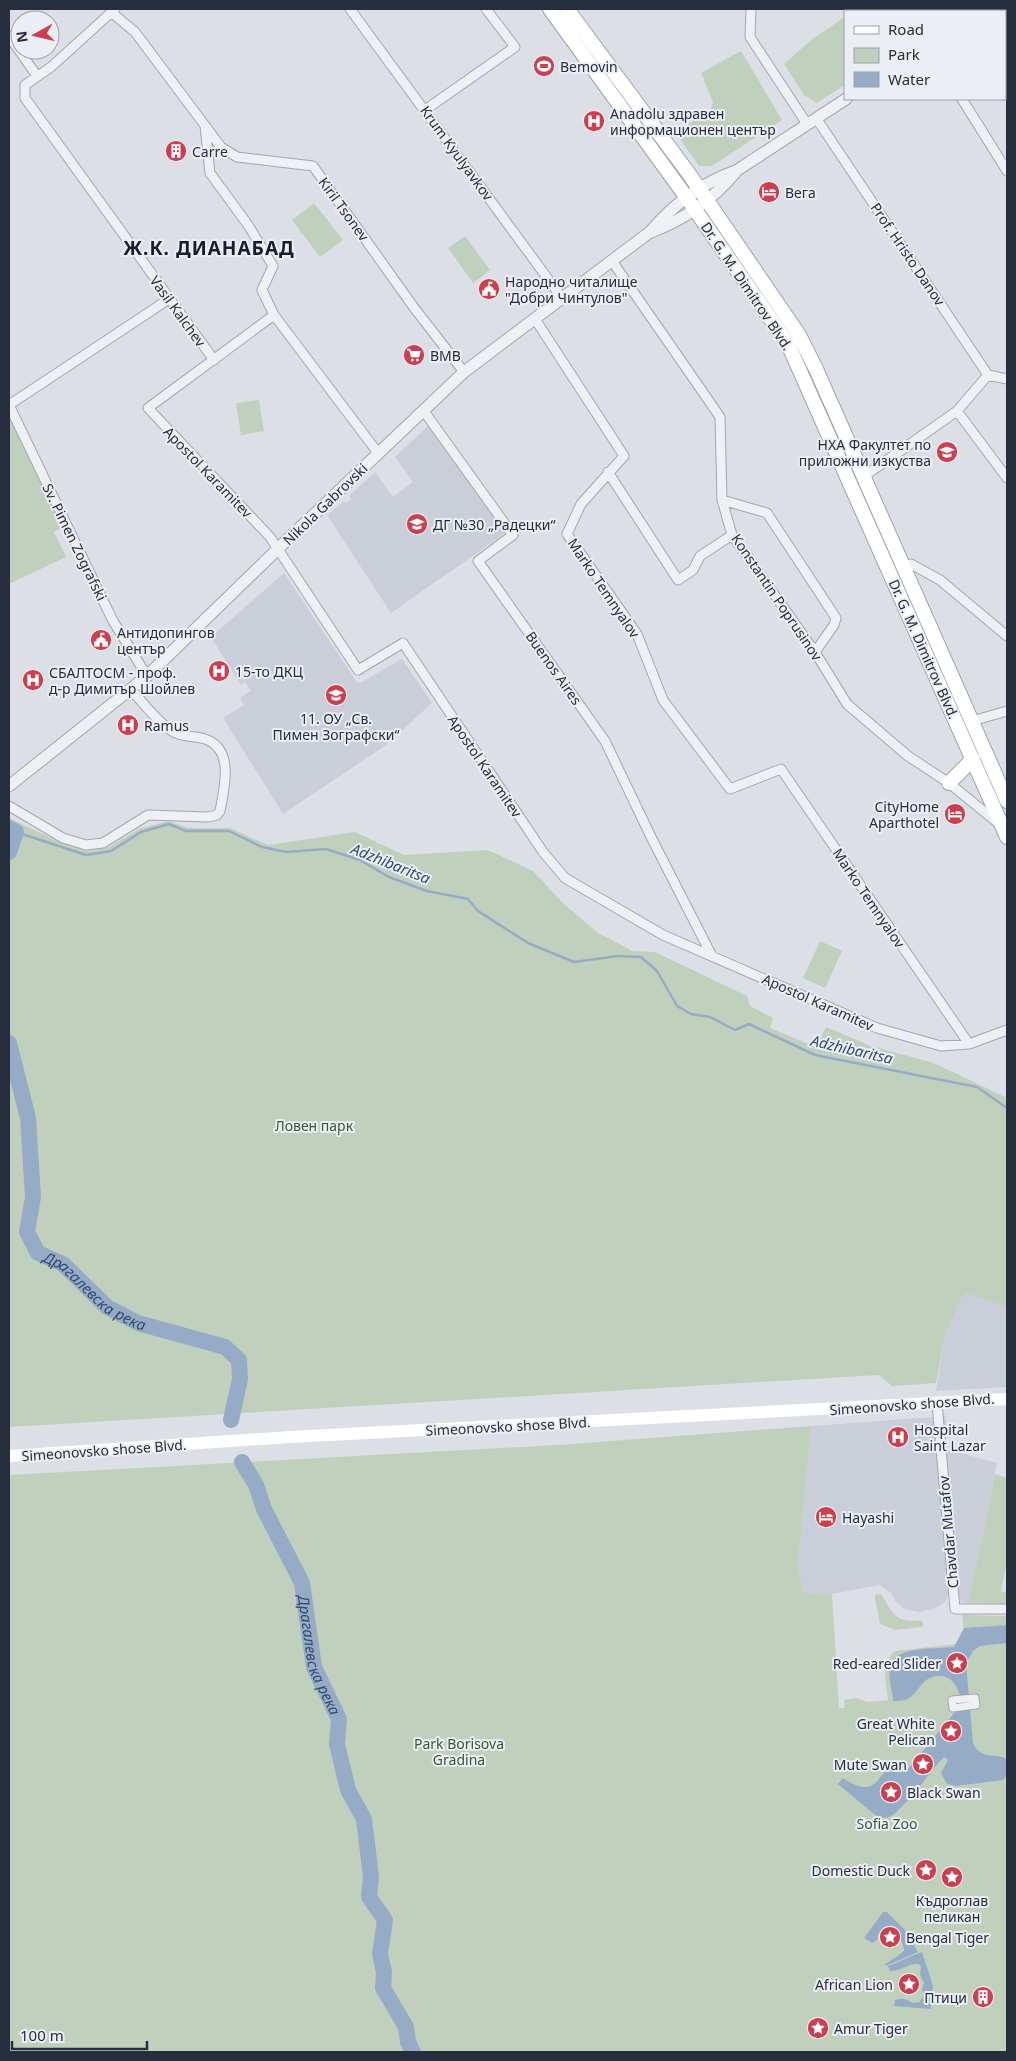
<svg xmlns="http://www.w3.org/2000/svg" width="1016" height="2061" font-family="'Noto Sans',sans-serif">
  <style>
    .built { fill: #caced8 }
    .green { fill: #c1d0bd }
    .water { fill: #96acc6 }
    .lines { fill: none; stroke-linecap: round; stroke-linejoin: round }
    .stream { stroke: #96acc6; stroke-width: 2.5 }
    .river { stroke: #96acc6; stroke-width: 16 }
    .pedestrian-casing { stroke: #a2a6b0; stroke-width: 9 }
    .minor-casing { stroke: #a2a6b0; stroke-width: 11 }
    .tertiary-casing { stroke: #a2a6b0; stroke-width: 13 }
    .primary-casing { stroke: #9ba3b1; stroke-width: 16 }
    .pedestrian { stroke: #eef0f4; stroke-width: 7 }
    .minor { stroke: #eef0f4; stroke-width: 9 }
    .tertiary { stroke: #eef0f4; stroke-width: 11 }
    .secondary { stroke: #fff; stroke-width: 12 }
    .primary { stroke: #fff; stroke-width: 14 }
    .labels { text-anchor: middle; dominant-baseline: central; stroke-width: 4; stroke-linejoin: round; paint-order: stroke }
    .poi-label { font-size: 14px; fill: #262d3c; stroke: #ebeef4; text-anchor: start }
    .street-label { font-size: 14px; fill: #262d3c; stroke: #ebeef4 }
    .park-label { font-size: 14px; fill: #395733; stroke: #ebeef4 }
    .water-label { font-size: 15px; font-style: italic; fill: #304a6f; stroke: #ebeef4 }
    .district-label { font-size: 19px; font-weight: bold; letter-spacing: 1px; fill: #181e2c; stroke: #ebeef4 }
  </style>
  <rect width="100%" height="100%" fill="#dcdfe6"/>
  <path class="built" d="M429,425L507,532L391,613L327,515L344,501L346,503L352,499L349,496L375,472L393,497L413,482L395,457Z
    M284,573L358,684L402,659L432,703L386,745L283,814L223,718L244,705L240,698L251,691L245,682L241,685L211,637Z
    M964,1293L1007,1307V1387L936,1391L945,1336Z
    M946,1416L945,1449L997,1463L968,1603L961,1602L955,1589L950,1590L945,1602L938,1607L920,1612L904,1609L897,1603L891,1593L879,1585L832,1594L804,1593L798,1565L811,1426Z"/>
  <path class="green" d="M855,9H963L959,11H853Z
    M845,17V85L817,103L804,95L784,64L811,40Z
    M741,51L782,120L712,166H699L675,132L710,111L713,102L701,73Z
    M314,203L343,240L320,257L292,220Z
    M465,236L490,270L473,283L448,248Z
    M259,400L264,431L241,435L236,403Z
    M9,405L68,525L54,532L66,557L9,584Z
    M9,818L53,839L86,851L109,847L139,829L168,821L188,828H230L268,845L355,832L404,855L488,850L533,871L564,904L598,933L633,951L655,952L747,996L750,1006L773,1018L770,1028L816,1047L826,1027L871,1046L934,1063L1007,1098V1307L964,1293L945,1336L936,1383L892,1386L879,1375L9,1427Z
    M820,941L842,951L825,988L803,978Z
    M811,1426L798,1565L804,1593L832,1594L839,1708H845L844,1700L855,1698L868,1702L888,1700C886,1683 880,1663 895,1651L956,1644L964,1631L962,1615L1007,1616V2052H9V1475L558,1445Z
    M995,1474L1007,1478V1562L1001,1591L1007,1593V1604L968,1603Z
    M881,1594C893,1613 894,1623 921,1620L924,1625L922,1627L895,1630L880,1624L875,1598V1595Z"/>
  <path class="water" d="M1007,1625V1643L980,1646L973,1651L966,1663L973,1743C980,1759 992,1753 1005,1758C1009,1765 1009,1774 1003,1780L956,1786L947,1784L941,1773L948,1760L944,1757C933,1768 900,1814 889,1817C883,1819 879,1817 874,1814L838,1784L843,1778C887,1808 874,1753 908,1769L960,1706C963,1686 945,1666 925,1681C919,1686 916,1694 909,1698C904,1701 898,1701 893,1701C892,1690 888,1677 890,1666C894,1646 937,1649 954,1647L964,1628Z
    M883,1912H887L904,1929L918,1952L886,1966L885,1964C892,1960 897,1957 904,1951C904,1939 889,1921 878,1934L877,1940L872,1943L864,1938Z
    M922,1952L933,1986L931,2009L894,2006L895,2000C903,1998 904,1998 913,2003L920,2002L924,1994L922,1989L924,1983L920,1975L921,1967L919,1964C908,1963 902,1971 890,1971L888,1966Z"/>
  <g class="lines">
    <path class="stream" d="M16,832L86,855L111,851L141,832L169,824L186,831H229L262,847L286,852L326,849L360,860L389,877L427,891L468,899L478,911L528,943L574,962L618,956L641,957L657,971L677,1006L691,1014L710,1017L735,1030L749,1024L815,1055L977,1087L1007,1108"/>
    <g class="river">
      <path d="M9,828L16,832L9,852"/>
      <path id="s1" d="M9,1043L28,1118L33,1197L27,1232L38,1253L63,1264L107,1307L138,1323L225,1347L239,1360L240,1379L231,1420"/>
      <path id="s2" d="M242,1462L256,1485L264,1509L302,1583L314,1667L339,1719L337,1744L348,1790L364,1819L371,1877L369,1897L385,1920L380,1954L384,1972L383,1988L406,2027L408,2042L413,2052"/>
    </g>
    <g class="pedestrian-casing">
      <path id="pedestrian" d="M975,1698L976,1705L953,1708L952,1700Z"/>
    </g>
    <g class="minor-casing">
      <path id="minor" d="M115,9L51,67L25,85V98L214,360
        M350,9L562,298
        M751,9L750,37L807,124
        M111,12L135,32L221,147L237,157L313,166L415,309L464,372
        M9,36L37,76
        M1005,71L1007,70
        M962,99L1007,171
        M425,110L515,47L486,9
        M816,118L988,375L1007,379
        M205,126L210,173L248,225L273,266L262,290L274,315L378,453
        M612,261L720,417L722,500L732,535L815,652L847,704L908,756L949,783L998,823
        M274,315L148,408L270,537L358,670L403,643L543,852L565,878L663,935L877,1028L941,1046L969,1044L1007,1030
        M535,319L624,456L581,504L567,534L637,634L663,700L730,789L781,769L969,1044
        M9,405L113,621L147,676
        M9,405L169,299
        M423,410L513,535L478,561L605,741L652,839L712,956
        M957,411L1007,478
        M608,472L678,580L693,570L700,556L732,535
        M863,477L957,411L988,375
        M722,500L767,513L836,618L834,625L815,652
        M904,567L911,564L940,580L1007,636
        M972,721L1007,711
        M9,806L63,838L86,845L103,843L148,815L208,817L217,815L220,811C224,789 235,749 205,739C193,735 182,738 172,731C156,721 144,703 131,690
        M937,1403L955,1609H1007"/>
    </g>
    <g class="tertiary-casing">
      <path id="tertiary" d="M978,11L982,9
        M651,232C683,220 713,199 735,173
        M9,786L147,676L285,542L464,372L650,232C673,205 701,183 736,171L846,99"/>
    </g>
    <g class="primary-casing">
      <path id="primary" d="M550,9L687,198L788,344L1007,837
        M567,9L689,174L799,335L816,369L1007,801
        M949,783L973,759"/>
    </g>
    <use href="#pedestrian" class="pedestrian"/>
    <use href="#minor" class="minor"/>
    <use href="#tertiary" class="tertiary"/>
    <path class="secondary" d="M9,1456L291,1437L1007,1399"/>
    <use href="#primary" class="primary"/>
  </g>
  <defs>
    <g id="stadium-disc" transform="scale(1.125)"><circle r="9.5" fill="#cd3f4f" stroke="#ebeef4"/><path d="M0-5a6.5 5 0 1 0 0 10a6.5 5 0 1 0 0-10ZM-3.5-1.8h7v3.6h-7Z" fill="#fff"/></g>
    <g id="hospital-disc" transform="scale(1.125)"><circle r="9.5" fill="#cd3f4f" stroke="#ebeef4"/><path d="M-5-5h3v3.5h4V-5h3V5h-3V1.5h-4V5h-3Z" fill="#fff"/></g>
    <g id="building-disc" transform="scale(1.125)"><circle r="9.5" fill="#cd3f4f" stroke="#ebeef4"/><path d="M-4-6H4V6H1V3H-1V6H-4ZM-2.5-4.3h1.7v1.8h-1.7ZM.8-4.3h1.7v1.8H.8ZM-2.5-1h1.7V.8h-1.7ZM.8-1h1.7V.8H.8Z" fill="#fff"/></g>
    <g id="hotel-disc" transform="scale(1.125)"><circle r="9.5" fill="#cd3f4f" stroke="#ebeef4"/><path d="M-6-4.5h1.5V1H6V5H4.5V3h-9V5H-6ZM-4 0a1.8 1.8 0 1 1 3.6 0ZM.5 0V-2.5h3Q6-2.5 6 0Z" fill="#fff"/></g>
    <g id="civic-disc" transform="scale(1.125)"><circle r="9.5" fill="#cd3f4f" stroke="#ebeef4"/><path d="M-.6-6.5H3V-4.5H.6V-3L4-1V1h2V6H-6V1h2V-1L-.6-3ZM-1.2 2.5V6h2.4V2.5Z" fill="#fff"/></g>
    <g id="supermarket-disc" transform="scale(1.125)"><circle r="9.5" fill="#cd3f4f" stroke="#ebeef4"/><path d="M-6-5.5h2.5l.6 2H6L4.5 2H-2.5L-4.4-4H-6ZM-1.5 3.2a1.3 1.3 0 1 0 .1 0ZM3 3.2a1.3 1.3 0 1 0 .1 0Z" fill="#fff"/></g>
    <g id="university-disc" transform="scale(1.125)"><circle r="9.5" fill="#cd3f4f" stroke="#ebeef4"/><path d="M0-5L7-2L0 1L-7-2ZM-4 1L0 2.5L4 1V4Q0 6-4 4Z" fill="#fff"/></g>
    <g id="school-disc" transform="scale(1.125)"><circle r="9.5" fill="#cd3f4f" stroke="#ebeef4"/><path d="M0-5L7-2L0 1L-7-2ZM-4 1L0 2.5L4 1V4Q0 6-4 4Z" fill="#fff"/></g>
    <g id="sight-disc" transform="scale(1.125)"><circle r="9.5" fill="#cd3f4f" stroke="#ebeef4"/><path d="M0-6L1.8-2.2L6-1.7L2.9 1.2L3.7 5.4L0 3.3L-3.7 5.4L-2.9 1.2L-6-1.7L-1.8-2.2Z" fill="#fff"/></g>
  </defs>
  <g fill-rule="evenodd">
    <use href="#stadium-disc" x="544" y="66"/>
    <use href="#hospital-disc" x="594" y="121"/>
    <use href="#building-disc" x="176" y="151"/>
    <use href="#hotel-disc" x="769" y="192"/>
    <use href="#civic-disc" x="489" y="289"/>
    <use href="#supermarket-disc" x="414" y="355"/>
    <use href="#university-disc" x="947" y="452"/>
    <use href="#school-disc" x="417" y="524"/>
    <use href="#civic-disc" x="101" y="640"/>
    <use href="#hospital-disc" x="219" y="671"/>
    <use href="#hospital-disc" x="33" y="680"/>
    <use href="#school-disc" x="336" y="695"/>
    <use href="#hospital-disc" x="128" y="725"/>
    <use href="#hotel-disc" x="955" y="814"/>
    <use href="#hospital-disc" x="898" y="1437"/>
    <use href="#hotel-disc" x="826" y="1517"/>
    <use href="#sight-disc" x="957" y="1663"/>
    <use href="#sight-disc" x="951" y="1731"/>
    <use href="#sight-disc" x="923" y="1764"/>
    <use href="#sight-disc" x="891" y="1792"/>
    <use href="#sight-disc" x="926" y="1870"/>
    <use href="#sight-disc" x="952" y="1877"/>
    <use href="#sight-disc" x="890" y="1937"/>
    <use href="#sight-disc" x="909" y="1984"/>
    <use href="#building-disc" x="983" y="1997"/>
    <use href="#sight-disc" x="818" y="2028"/>
  </g>
  <g class="labels">
    <g class="poi-label">
      <text x="560" y="66">Bemovin</text>
      <text x="610" y="113">Anadolu здравен<tspan x="610" dy="16">информационен център</tspan></text>
      <text x="192" y="151">Carre</text>
      <text x="785" y="192">Вега</text>
      <text x="505" y="281">Народно читалище<tspan x="505" dy="16">"Добри Чинтулов"</tspan></text>
      <text x="430" y="355">BMB</text>
      <text x="931" y="444" text-anchor="end">НХА Факултет по<tspan x="931" dy="16">приложни изкуства</tspan></text>
      <text x="433" y="524">ДГ №30 „Радецки“</text>
      <text x="117" y="632">Антидопингов<tspan x="117" dy="16">център</tspan></text>
      <text x="235" y="671">15-то ДКЦ</text>
      <text x="49" y="672">СБАЛТОСМ - проф.<tspan x="49" dy="16">д-р Димитър Шойлев</tspan></text>
      <text x="336" y="718" text-anchor="middle">11. ОУ „Св.<tspan x="336" dy="16">Пимен Зографски“</tspan></text>
      <text x="144" y="725">Ramus</text>
      <text x="939" y="806" text-anchor="end">CityHome<tspan x="939" dy="16">Aparthotel</tspan></text>
      <text x="914" y="1429">Hospital<tspan x="914" dy="16">Saint Lazar</tspan></text>
      <text x="842" y="1517">Hayashi</text>
      <text x="941" y="1663" text-anchor="end">Red-eared Slider</text>
      <text x="935" y="1723" text-anchor="end">Great White<tspan x="935" dy="16">Pelican</tspan></text>
      <text x="907" y="1764" text-anchor="end">Mute Swan</text>
      <text x="907" y="1792">Black Swan</text>
      <text x="910" y="1870" text-anchor="end">Domestic Duck</text>
      <text x="952" y="1900" text-anchor="middle">Къдроглав<tspan x="952" dy="16">пеликан</tspan></text>
      <text x="906" y="1937">Bengal Tiger</text>
      <text x="893" y="1984" text-anchor="end">African Lion</text>
      <text x="967" y="1997" text-anchor="end">Птици</text>
      <text x="834" y="2028">Amur Tiger</text>
    </g>
    <g class="street-label">
      <text transform="translate(457 153) rotate(54)">Krum Kyulyavkov</text>
      <text transform="translate(344 209) rotate(54)">Kiril Tsonev</text>
      <text transform="translate(908 254) rotate(56)">Prof. Hristo Danov</text>
      <text transform="translate(747 286) rotate(56)">Dr. G. M. Dimitrov Blvd.</text>
      <text transform="translate(178 311) rotate(54)">Vasil Kalchev</text>
      <text transform="translate(208 472) rotate(46)">Apostol Karamitev</text>
      <text transform="translate(325 504) rotate(-44)">Nikola Gabrovski</text>
      <text transform="translate(75 542) rotate(64)">Sv. Pimen Zografski</text>
      <text transform="translate(604 588) rotate(56)">Marko Temnyalov</text>
      <text transform="translate(777 597) rotate(56)">Konstantin Poprusinov</text>
      <text transform="translate(924 649) rotate(66)">Dr. G. M. Dimitrov Blvd.</text>
      <text transform="translate(554 668) rotate(55)">Buenos Aires</text>
      <text transform="translate(485 766) rotate(56)">Apostol Karamitev</text>
      <text transform="translate(869 898) rotate(56)">Marko Temnyalov</text>
      <text transform="translate(818 1002) rotate(24)">Apostol Karamitev</text>
      <text transform="translate(912 1404) rotate(-4)">Simeonovsko shose Blvd.</text>
      <text transform="translate(508 1426) rotate(-3)">Simeonovsko shose Blvd.</text>
      <text transform="translate(104 1450) rotate(-4)">Simeonovsko shose Blvd.</text>
      <text transform="translate(948 1532) rotate(-95)">Chavdar Mutafov</text>
    </g>
    <g class="park-label">
      <text x="314" y="1125">Ловен парк</text>
      <text x="459" y="1743">Park Borisova<tspan x="459" dy="16">Gradina</tspan></text>
      <text x="887" y="1823">Sofia Zoo</text>
    </g>
    <g class="water-label">
      <text transform="translate(391 863) rotate(22)">Adzhibaritsa</text>
      <text transform="translate(852 1049) rotate(13)">Adzhibaritsa</text>
      <text stroke="none"><textPath href="#s1" startOffset="285">Драгалевска река</textPath></text>
      <text stroke="none"><textPath href="#s2" startOffset="210">Драгалевска река</textPath></text>
    </g>
    <g class="district-label">
      <text x="209" y="248">Ж.К. ДИАНАБАД</text>
    </g>
  </g>
  <rect width="1016" height="2061" fill="none" stroke="#262d3c" stroke-width="20"/>
  <rect x="844" y="10" width="162" height="90" fill="#ebeef4" stroke="#9ca1aa"/>
  <rect x="854" y="26" width="25" height="8" fill="#ffffff" stroke="#9ca1aa"/>
  <text x="888" y="35" font-size="15" fill="#262d3c">Road</text>
  <rect x="854" y="48" width="25" height="15" fill="#c1d0bd" stroke="#9ca1aa"/>
  <text x="888" y="60" font-size="15" fill="#262d3c">Park</text>
  <rect x="854" y="72" width="25" height="15" fill="#96acc6" stroke="#9ca1aa"/>
  <text x="888" y="85" font-size="15" fill="#262d3c">Water</text>
  <g transform="translate(35 35) rotate(262)"><circle r="24" fill="#ebeef4" stroke="#9ca1aa"/>
  <path d="M0-4L9 19L0 12L-9 19Z" fill="#cd3f4f"/>
  <text y="-8" font-size="14" font-weight="bold" text-anchor="middle" fill="#262d3c">N</text>
  </g>
  <path d="M12 2041v8h135v-8" fill="none" stroke="#262d3c" stroke-width="2.5"/>
  <text x="20" y="2041" font-size="15" fill="#262d3c" stroke="#ebeef4" stroke-width="4" paint-order="stroke">100 m</text>
</svg>
